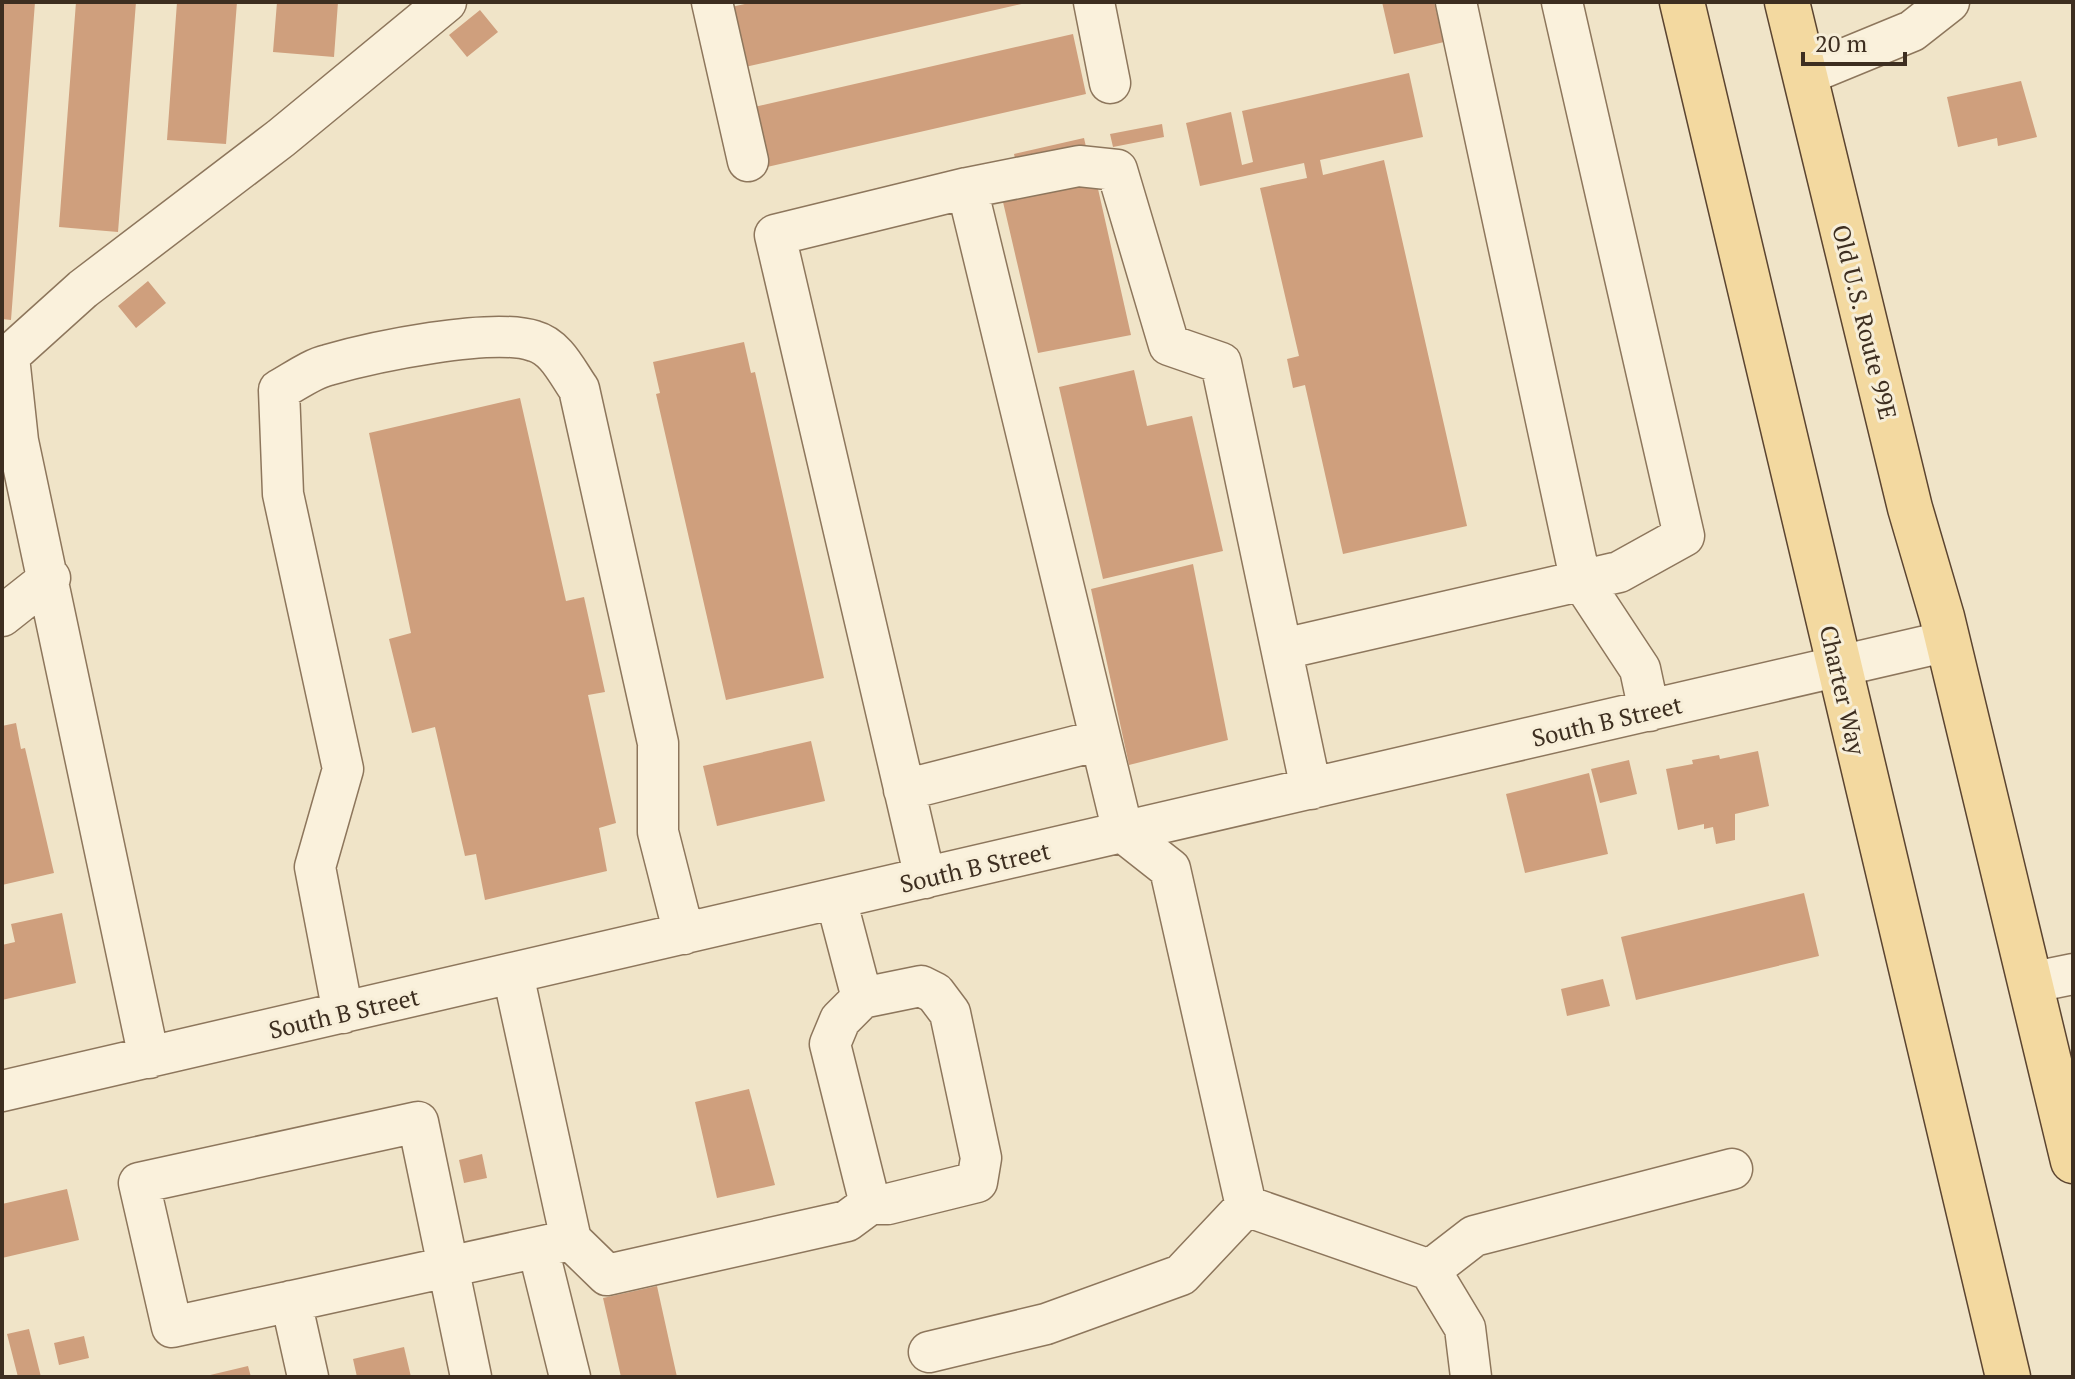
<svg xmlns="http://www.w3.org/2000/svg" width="2075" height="1379" font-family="'PT Serif',serif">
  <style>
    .building { fill: #cf9f7d }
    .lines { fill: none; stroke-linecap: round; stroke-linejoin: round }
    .minor-casing { stroke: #8d765c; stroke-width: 43 }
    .major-casing { stroke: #5b4430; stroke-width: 47 }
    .minor { stroke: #faf1dc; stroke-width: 40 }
    .major { stroke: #f3d9a0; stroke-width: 44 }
    .labels { text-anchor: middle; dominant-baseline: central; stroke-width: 6; stroke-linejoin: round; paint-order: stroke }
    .street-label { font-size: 24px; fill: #3d2e20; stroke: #f7eed8 }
  </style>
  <rect width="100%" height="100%" fill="#f0e4c8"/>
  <path class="building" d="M2,2H35L11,320L2,319Z
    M76,2H136L118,232L59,227Z
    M177,2H237L226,144L167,140Z
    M277,2H338L334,57L273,52Z
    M754,2H1026V3L745,67L731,7Z
    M1382,2H1434L1444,42L1394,54Z
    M480,10L498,32L467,57L449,35Z
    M1073,34L1086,94L767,167L754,107Z
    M1409,73L1423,137L1320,160L1323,175L1384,160L1467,526L1343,554L1305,385L1293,388L1287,359L1299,356L1260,188L1307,178L1304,163L1200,186L1186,123L1231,112L1242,165L1253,162L1242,111Z
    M2021,81L2037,137L1998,146L1997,138L1958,147L1947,97Z
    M1162,124L1164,137L1113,147L1110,134Z
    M1084,138L1089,160L1019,175L1014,154Z
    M1096,180L1131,335L1038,353L1003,202Z
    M148,281L166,303L136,328L118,306Z
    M744,342L751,373L755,372L824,678L726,700L656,394L660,393L653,362Z
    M1134,370L1147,426L1192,416L1223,551L1103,579L1059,387Z
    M520,398L566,601L584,597L605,692L588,695L616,823L599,828L607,871L485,900L476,854L465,856L435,727L412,733L389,639L411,633L369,433Z
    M1193,564L1228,740L1129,765L1091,589Z
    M16,723L21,749L25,748L54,873L2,885V726Z
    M811,741L825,801L717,826L703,766Z
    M1758,751L1769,806L1735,814V840L1716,844L1713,827L1704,829V824L1678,830L1666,769L1693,764L1692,760L1719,755L1720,759Z
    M1629,760L1637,794L1600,803L1591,769Z
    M1589,773L1608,854L1525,873L1506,794Z
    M1804,893L1819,956L1636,1000L1621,937Z
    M62,913L76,983L2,1000V945L15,942L11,924Z
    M1603,979L1610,1006L1567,1016L1561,989Z
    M749,1089L775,1185L717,1198L695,1102Z
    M482,1154L487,1178L464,1183L459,1160Z
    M67,1189L79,1240L2,1258V1204Z
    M657,1286L677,1377H621L603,1298Z
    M29,1329L41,1377H18L7,1334Z
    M84,1336L89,1358L59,1365L54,1343Z
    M404,1347L411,1377H357L353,1359Z
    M248,1366L251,1377H206V1376Z"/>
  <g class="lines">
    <g class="minor-casing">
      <path id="minor" d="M712,2L748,161
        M1094,2L1110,83
        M1456,2L1580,578L1640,669L1649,711
        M1805,75L1912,31L1949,2
        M967,188L1123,832L1170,869L1246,1206L1430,1270L1465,1328L1471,1377
        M9,357L18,441L149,1058
        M2,362L83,289L281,138L446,2
        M2,616L50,578
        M1283,649L1619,572L1684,536L1562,2
        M904,790L1100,740
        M925,878L775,235L967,188L1079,166L1117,170L1169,345L1221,363L1311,789
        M836,899L862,998L840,1020L830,1044L870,1204H888L977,1182L981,1158L950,1013L935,993L921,986L862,998
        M2029,983L2073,974
        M343,1013L315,867L343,769L283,494L279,390C294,382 311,369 328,365C373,352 492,327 534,341C556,347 567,372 579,389L658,743V832L684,934
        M2,1091L1948,641
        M571,1240L607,1275L847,1221L870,1204
        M538,1248L570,1377
        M1430,1270L1474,1236L1732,1169
        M291,1301L308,1377
        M929,1352L1046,1324L1181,1275L1246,1206
        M471,1377L418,1122L139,1183L172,1327C305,1298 438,1270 571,1240L513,974"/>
    </g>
    <g class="major-casing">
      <path id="major" d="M1682,2L2008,1377
        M1787,2L1910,508L1942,617L2073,1161"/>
    </g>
    <use href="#minor" class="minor"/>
    <use href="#major" class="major"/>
  </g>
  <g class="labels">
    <g class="street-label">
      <text transform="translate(1865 322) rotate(76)">Old U.S. Route 99E</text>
      <text transform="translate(1843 690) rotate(77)">Charter Way</text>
      <text transform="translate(1607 721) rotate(-13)">South B Street</text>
      <text transform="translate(975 867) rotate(-13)">South B Street</text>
      <text transform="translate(344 1013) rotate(-13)">South B Street</text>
    </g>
  </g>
  <rect width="2075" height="1379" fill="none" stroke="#3d2e20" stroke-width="8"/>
  <path d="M1803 52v12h102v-12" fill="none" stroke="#3d2e20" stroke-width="4"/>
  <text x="1815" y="52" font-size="24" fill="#3d2e20" stroke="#f7eed8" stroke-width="6" paint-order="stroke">20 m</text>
</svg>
